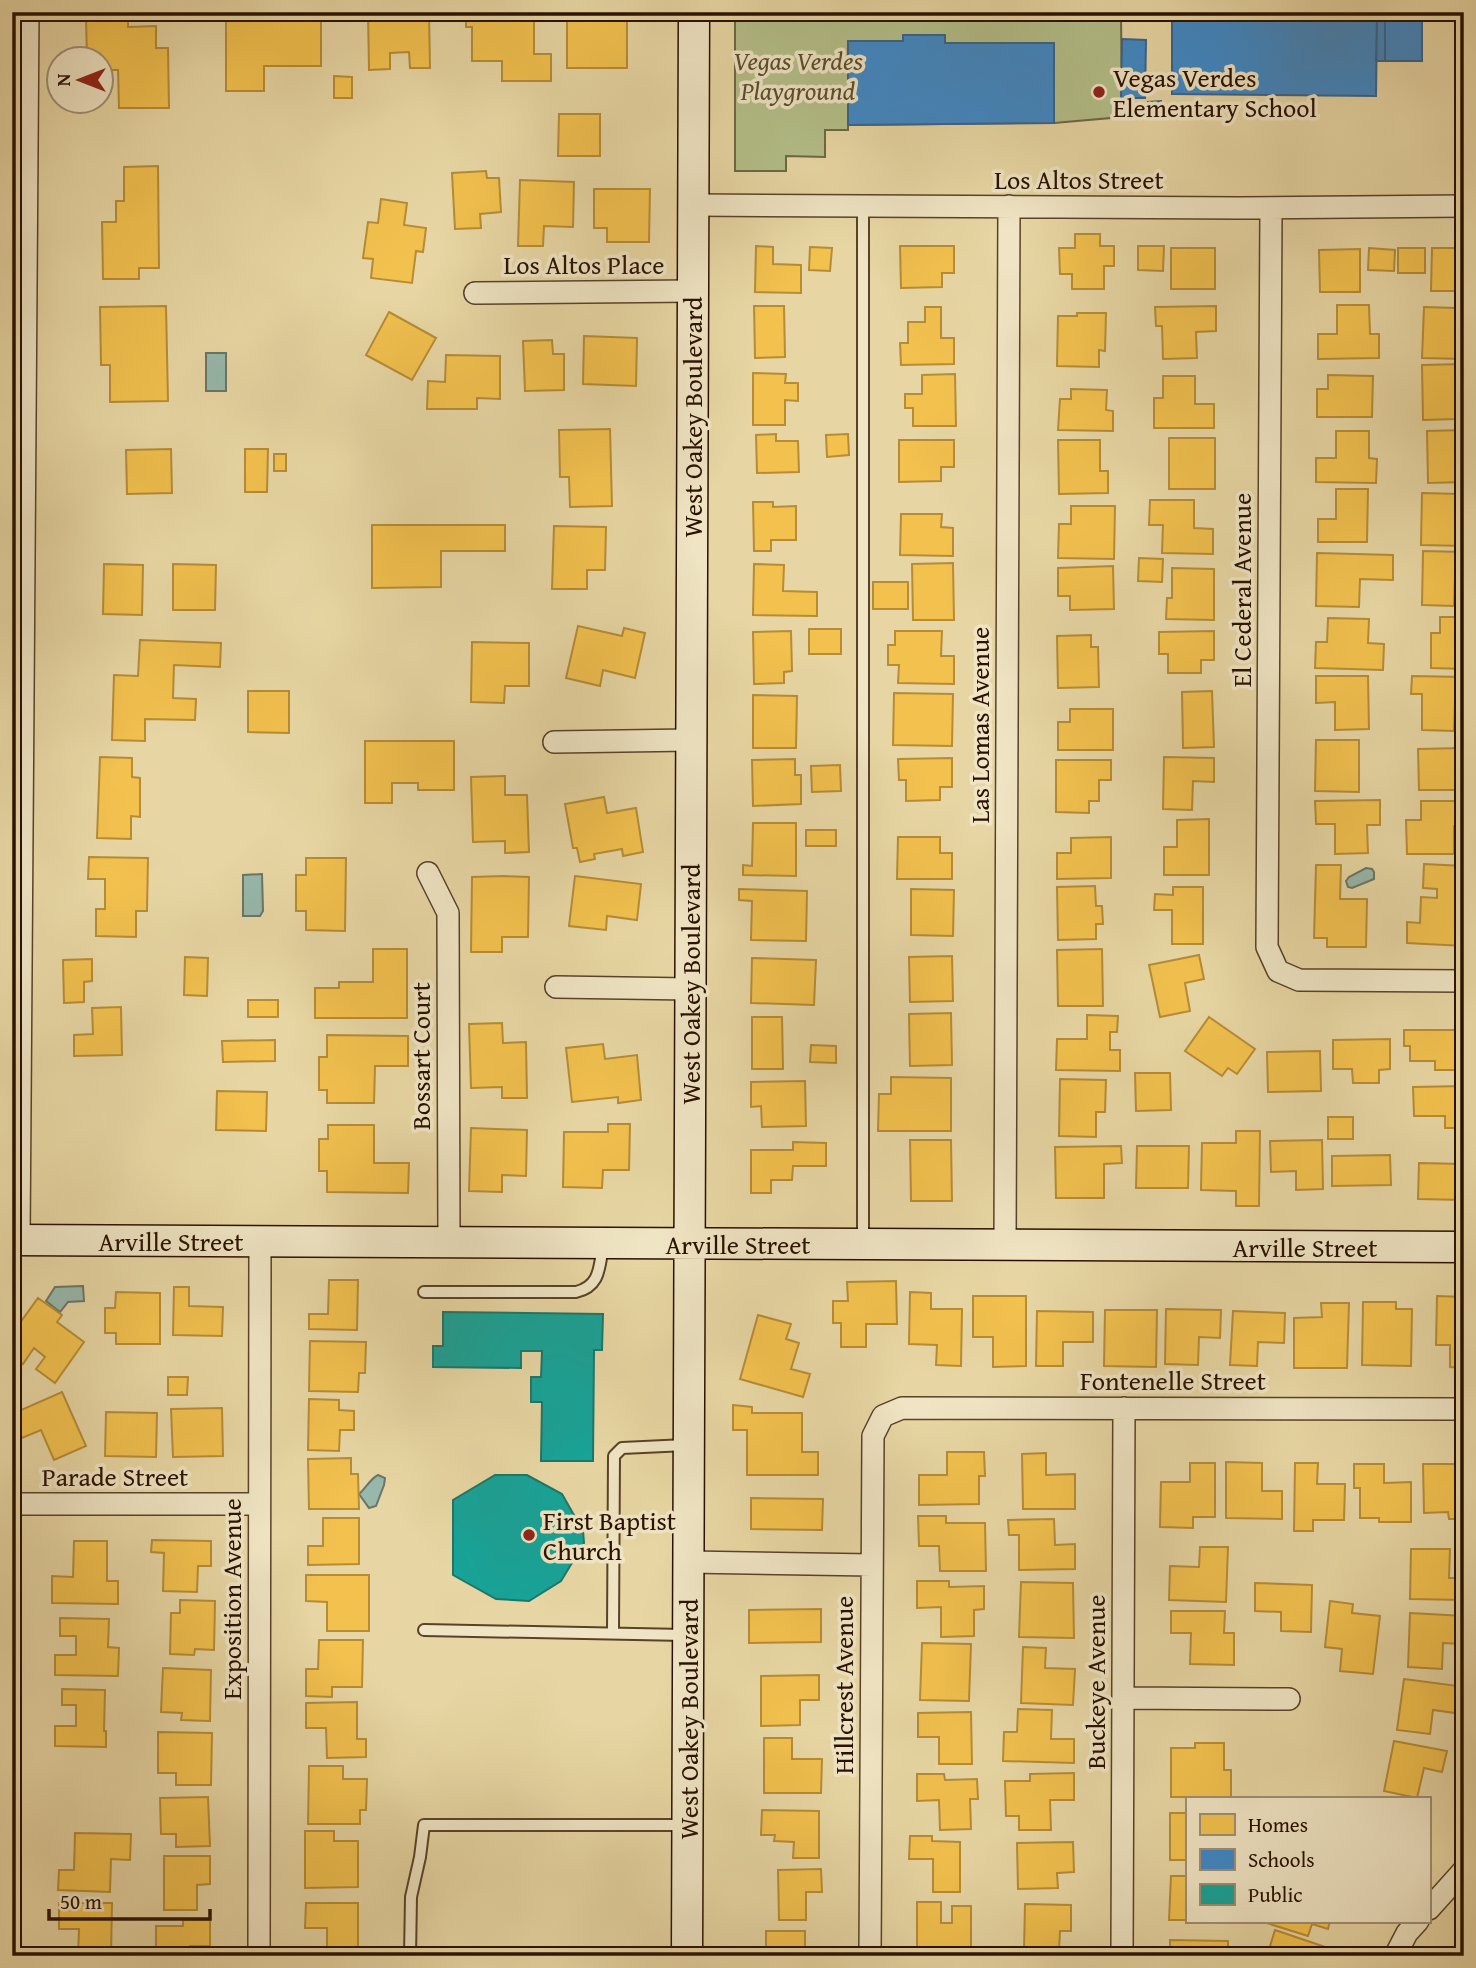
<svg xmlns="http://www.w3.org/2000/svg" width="1476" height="1968" font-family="'Gentium Book Plus',serif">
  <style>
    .green { fill: #b3be88; stroke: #6e6744; stroke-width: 2 }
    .water { fill: #97b8ab; stroke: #6b7567; stroke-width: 2 }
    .homes { fill: #f2c14e; stroke: #b68c37; stroke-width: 2 }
    .schools { fill: #3f88c5; stroke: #38648a; stroke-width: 2 }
    .public { fill: #17a398; stroke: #1c776a; stroke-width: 2 }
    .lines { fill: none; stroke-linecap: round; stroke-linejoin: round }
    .lane-casing { stroke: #584229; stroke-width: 14 }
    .street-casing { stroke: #584229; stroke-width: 24 }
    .secondary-casing { stroke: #291000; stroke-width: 33 }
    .lane { stroke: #efe4c3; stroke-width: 10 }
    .street { stroke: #efe4c3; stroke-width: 21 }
    .secondary { stroke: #efe4c3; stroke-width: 30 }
    .poi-dot { fill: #8f2418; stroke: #efe4c3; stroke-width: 2.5 }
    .labels { text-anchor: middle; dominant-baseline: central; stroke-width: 7; stroke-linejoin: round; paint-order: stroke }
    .park-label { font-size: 26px; font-style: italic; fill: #594d30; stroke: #efe4c3 }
    .poi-label { font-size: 26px; fill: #291000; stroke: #efe4c3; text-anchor: start }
    .street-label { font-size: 26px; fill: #291000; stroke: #efe4c3 }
  </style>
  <rect width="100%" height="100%" fill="#e7d6a3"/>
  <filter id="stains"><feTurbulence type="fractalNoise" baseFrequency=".00286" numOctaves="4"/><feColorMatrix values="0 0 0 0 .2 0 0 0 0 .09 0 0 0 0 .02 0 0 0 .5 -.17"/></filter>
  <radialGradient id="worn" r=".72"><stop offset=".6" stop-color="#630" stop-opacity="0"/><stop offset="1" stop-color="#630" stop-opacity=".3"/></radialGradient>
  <path class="green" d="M735,12L1121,13L1122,117L1054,123L848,125V130H825V157L786,156V171H735Z"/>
  <path class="water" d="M206,353H226V391H206Z
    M1366,868L1372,869L1374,872V879L1352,888L1348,887L1346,881L1349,877Z
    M262,874L263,911L260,916H243V875Z
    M83,1286L84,1301L68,1302L60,1312L46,1301L55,1287Z
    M378,1475L385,1478L384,1485L376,1506L369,1508L359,1494C366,1488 371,1478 378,1475Z"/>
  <path class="homes" d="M256,12H269V21H283V12H321V66H264V91H226V21H256Z
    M368,12H429L430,68H410L409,52L390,53V69L369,70Z
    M466,12H500V19H534V54H551V81H502V61H472V27H466Z
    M627,12V68H567V13Z
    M86,17H128V27L156,26V48H168L169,108H119L118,70H102V60H87Z
    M334,76L352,77V98H334Z
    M559,114H600V156H558Z
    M158,166L159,268H139V279H103L102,222H116V201H124V167Z
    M486,171L487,178H499L501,212L480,214L481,228L455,229L452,173Z
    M520,180L574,182L573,227L544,226L543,246H518Z
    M594,189H650L649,242H607V228H594Z
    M381,199L407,203L404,225L426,228L423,252L416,251L412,283L371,278L373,259L363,258L368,222L378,223Z
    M1075,234H1100V246H1114V266H1104V289H1072V274H1060L1059,248H1075Z
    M756,246L773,247V264L801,265V293L755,292Z
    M900,246H954V273H942V287L901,288Z
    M1138,246H1164L1163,271L1138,270Z
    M810,247L832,248L830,271L809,270Z
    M1171,248H1215V289H1171Z
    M1369,248L1395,250L1394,271L1368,270Z
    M1398,248H1425V273H1398Z
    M1432,248H1464V291H1431Z
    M1360,249V292H1320L1319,250Z
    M1337,305H1369L1370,334H1379V358L1318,359V334H1337Z
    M166,306L168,401L110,402V365H101L100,307Z
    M754,306H784L785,357L755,358Z
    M1216,306V331L1196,332L1197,358L1163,359L1162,326H1156L1155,307Z
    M925,307H941V338H954V364L901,365L900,343H908V322H925Z
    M1424,307L1456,308L1455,318H1464V359L1422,358Z
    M389,312L436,338L412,380L366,355Z
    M1077,313H1106L1105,351L1099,350V367L1057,366L1058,316H1077Z
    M584,336L637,338L636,386L583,384Z
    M552,340L553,354H564V390L525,391L523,341Z
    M446,355L500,356V399L477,398V409H427L428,381L445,382Z
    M1464,364V391H1455L1456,419L1423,420L1422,365Z
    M753,373L786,374L785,383H798V401L785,400V425H753Z
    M955,374L956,426H913V408H905V394H922V375Z
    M1328,375L1373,376L1372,417H1317V389H1328Z
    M1163,376H1195V404H1214V428H1154V398H1163Z
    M1071,389L1107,390L1106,410L1113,411V431L1058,430L1060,399H1071Z
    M610,429L612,506L570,507L569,477H560L559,430Z
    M1464,430V482L1428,483L1427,431Z
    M1336,431H1369V458L1377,459L1376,483L1316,482V458H1336Z
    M776,434V441H798L799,472L757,473L756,435Z
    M848,434L849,455L827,457L826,435Z
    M1169,438H1215V489H1169Z
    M899,440H954V467H941V481L899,482Z
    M1058,440H1100V471H1108V493L1059,494Z
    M171,449L172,493L127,494L126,450Z
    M245,449H268L267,492H245Z
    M274,454H286V471H274Z
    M1336,489H1368L1367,542H1318V519H1336Z
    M1422,493L1459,494L1458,519H1464V546L1421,545Z
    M1150,500H1194V528L1213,529V554L1162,553L1163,525H1149Z
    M753,502H773V507L796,506V540H771V551H754Z
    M1071,506H1115L1114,559L1058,558L1059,524H1071Z
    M901,514H942L941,527L953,528V556L900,555Z
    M372,525H505V551H441V587L372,588Z
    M554,526L606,527L605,570H587V589H552Z
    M1423,551L1464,552V576H1455L1454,606L1422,605Z
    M1317,553L1393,555V580L1360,579L1359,607L1316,606Z
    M1139,558L1163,559L1162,582L1138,581Z
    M953,563L954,620H913L912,564Z
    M104,564L143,565L142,615L103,614Z
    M173,564L216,565L215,610H173Z
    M754,564L784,565L783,591L817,592V616L753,615Z
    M1113,566L1114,609L1070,610V596H1058V568Z
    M1172,568L1214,569V620L1166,619L1167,598H1172Z
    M873,582H908V609H873Z
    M1440,617H1464V669L1431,668V633H1440Z
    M1328,618L1369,619L1368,643L1384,644L1383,670L1315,668L1316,642H1327Z
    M578,626L622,636L624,628L645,633L635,678L603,670L600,686L566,678Z
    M809,629H841V654H809Z
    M791,631L792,671L784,672V683L754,684L753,632Z
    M895,631H942L941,656H954V684L898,683L899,665H888V645H895Z
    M1214,631V660H1201V673H1168V654H1159V632Z
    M1091,635V647H1098L1099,687L1058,688L1057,636Z
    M140,640L221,643L220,667L174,665L173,698L196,699L195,720L145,719V741L112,740L114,675L138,676Z
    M472,642L529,643V686H505L504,703L471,702Z
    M1316,676H1368L1369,729L1335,730V702L1316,703Z
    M1412,676L1464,677V700H1455L1454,731L1422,730V694H1411Z
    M248,691H289V733L248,732Z
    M1212,691L1214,747L1183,748L1182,692Z
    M894,693L953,694L952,746L893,745Z
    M753,695L797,696L796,748H753Z
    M1070,709H1113V750H1058V722H1070Z
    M1316,740H1359V792L1315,791Z
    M365,741H454V790H418V783H392V803H365Z
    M1462,748V757H1464V790H1419L1418,749Z
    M100,757L132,758V777L140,778V817L131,816V839L97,838Z
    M1164,757L1214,758V782L1193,781L1192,810L1163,809Z
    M952,758V787H940V800L906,801V780H899L898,759Z
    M795,759V775H801V804L753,806L752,760Z
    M1056,760H1111V780H1099V801H1089V813L1056,812Z
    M840,765L841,791L812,792L811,766Z
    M505,776V795H527L529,852L505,853V841L473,842L471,777Z
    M604,797L607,813L636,808L643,852L623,856L622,849L594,854L595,859L580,862L577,848H573L565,804Z
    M1380,800V825H1367L1368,853L1335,854V824H1316L1315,801Z
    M1421,801H1464V826H1454V854H1407L1406,820H1421Z
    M1209,819V875H1164V847H1177V820Z
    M753,823H796V876L743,875V865L752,866Z
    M806,830H836V846H806Z
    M898,837H940V853H952V879H897Z
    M1111,837V878L1057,879V853H1071V838Z
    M89,857L148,858L147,911H136V937L96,936V909H105V879H88Z
    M306,858H346L345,931L306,930V911H296V875H306Z
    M1424,864L1464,866V946L1407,943V922L1420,923L1421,897L1437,898V889L1423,888Z
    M1316,865H1341L1340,899H1367L1366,947H1327V938H1314Z
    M504,876L529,877L528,937H502V952H471L472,877Z
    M575,876L641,884L637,920L607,916L606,930L569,926Z
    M1095,886L1096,906H1102L1103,924H1096V939L1058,940L1057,887Z
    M1173,887H1203V944H1172V910H1154L1155,894L1173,895Z
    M739,889L807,891L806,941L751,940L752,901L739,900Z
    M911,889L954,890L953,936L911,935Z
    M373,949H407V1018H315V988H339V982H373Z
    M1102,949L1103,1006H1058L1057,950Z
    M1199,955L1204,979L1185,983L1190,1011L1160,1017L1149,965Z
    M952,956L953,1001L910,1002L909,957Z
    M185,957L208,958L207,996L184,995Z
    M752,958L816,960L814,1005L751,1003Z
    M92,959V981L84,982V1002L64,1003L63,960Z
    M248,1000H278V1017H248Z
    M121,1007L122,1055L74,1056V1035L93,1034L92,1008Z
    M951,1013L952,1065L910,1066L909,1014Z
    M1087,1015L1118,1016L1117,1032H1110V1050H1120V1071L1056,1070L1057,1039H1087Z
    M752,1017H782L783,1069H752Z
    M1209,1017L1255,1049L1237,1074L1228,1068L1222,1076L1185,1051Z
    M502,1023L503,1043L526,1042L527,1098H502V1087L471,1088L469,1024Z
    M1404,1030H1464V1070H1435V1061H1410V1046H1404Z
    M327,1035L408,1036V1066H375L374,1103H327V1090H319V1057H327Z
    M1390,1039V1069L1379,1070V1083H1353L1352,1069H1333V1040Z
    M275,1040V1061L223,1062L222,1041Z
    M603,1044L605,1059L637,1055L641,1100L618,1103V1097L572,1102L566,1048Z
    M811,1045L836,1046V1063L810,1062Z
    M1320,1051L1321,1091L1268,1092L1267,1052Z
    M1135,1073H1170L1171,1110L1136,1111Z
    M891,1077L951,1078V1131H878L879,1094H891Z
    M1060,1079L1106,1080L1105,1112H1096V1137L1059,1136Z
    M805,1081L806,1126L762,1127L761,1106L751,1107V1082Z
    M1464,1086V1128H1445V1116H1414L1413,1087Z
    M217,1091L267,1092L266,1131L216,1130Z
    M1328,1117H1353V1139H1328Z
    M608,1124H630L629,1170H603L602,1188L563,1187L564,1132H608Z
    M328,1125H374V1163H409L408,1193L327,1192V1171H319V1139H328Z
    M471,1128L527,1130L526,1176L502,1175V1192L469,1191Z
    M1236,1131H1260L1259,1206H1236V1191L1201,1190L1202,1143H1236Z
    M910,1140H951L952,1201H911Z
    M1322,1140L1323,1189L1296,1190V1171L1271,1172L1270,1141Z
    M793,1142L826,1143V1166H793L792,1180H771V1193H751V1150H793Z
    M1121,1146L1122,1163L1104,1164V1198H1056L1055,1147Z
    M1137,1146H1189L1188,1188H1136Z
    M1390,1155L1391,1185L1332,1186V1156Z
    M1419,1163L1464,1164V1200L1418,1199Z
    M329,1280H358L357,1330L309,1329V1314H328Z
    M896,1281L897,1324H866V1347H841V1323H833V1301H848L847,1282Z
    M174,1287H189V1306L223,1307L222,1336L173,1335Z
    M116,1292L160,1293V1344H116V1333H105V1308H115Z
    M910,1292L931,1293V1309H962L961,1366L936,1365L937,1345L909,1344Z
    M973,1296H1026V1366L993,1367V1337H973Z
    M1437,1296L1464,1297V1368L1450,1367V1345H1436Z
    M38,1298L62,1315L57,1322L84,1342L55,1383L36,1369L45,1357L34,1348L23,1364L12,1356V1334Z
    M1363,1302H1396V1309H1412L1411,1366L1362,1365Z
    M1321,1303H1349L1347,1368H1294V1318L1322,1317Z
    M1166,1309L1221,1310L1220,1338L1199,1337L1198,1365L1165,1364Z
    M1105,1310H1157L1156,1367L1104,1366Z
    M1037,1311L1093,1312V1342H1063V1366H1036Z
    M1233,1311L1285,1313L1284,1343L1258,1342L1257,1366L1230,1365Z
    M758,1315L791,1324L786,1339L799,1343L791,1369L810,1374L803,1397L740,1379Z
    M310,1341L366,1342L365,1373H359L358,1392L309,1391Z
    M168,1377H188L187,1395H168Z
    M62,1392L86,1446L54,1460L41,1430L22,1438L12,1414Z
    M309,1399L339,1400V1410L354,1411V1430H340L339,1451L308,1450Z
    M733,1405L752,1407V1413H802V1452H818V1475H747V1430H733Z
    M222,1408L223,1456L173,1457L171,1409Z
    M106,1412L157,1413L156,1457L105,1456Z
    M947,1452H984L985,1476H979V1504L919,1505V1475H947Z
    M1046,1453V1475L1075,1474V1509H1023L1022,1454Z
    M351,1458V1474H358L359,1509H309L308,1459Z
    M1226,1462L1262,1463V1491H1282V1519L1226,1518Z
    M1190,1463H1215V1517H1193V1528L1160,1527L1161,1482H1190Z
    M1295,1463H1318L1317,1484H1345L1344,1520H1313V1531H1294Z
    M1354,1464H1384V1483L1411,1482V1522H1379V1518H1360V1488H1354Z
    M1423,1464H1458V1492H1464V1519H1449L1448,1512L1424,1513Z
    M751,1498L823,1499L822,1530L751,1529Z
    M918,1516H946V1523H985L986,1571H940L939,1546H919Z
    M323,1518H359V1564L308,1565V1546H323Z
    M1054,1519L1055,1545L1075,1544V1569L1019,1570V1535H1009L1008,1520Z
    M152,1540L211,1541V1566H198L197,1592L163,1591L164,1553L151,1552Z
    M74,1541H107V1581H118V1604L52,1603V1576L73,1577Z
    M1200,1547H1228L1226,1602L1169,1600L1170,1566L1199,1567Z
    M1411,1549H1450L1449,1578H1464V1600L1410,1599Z
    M306,1575H369V1631H327V1602L306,1601Z
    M917,1581H949V1587L984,1586V1609L974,1610V1636L941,1637V1607L917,1608Z
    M1021,1582L1073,1583L1074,1638L1019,1637Z
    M1255,1583L1312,1585L1311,1632L1281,1631V1612L1255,1611Z
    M180,1600L215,1601L214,1650L195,1649L194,1655L170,1654L171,1613H180Z
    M1330,1601L1353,1604L1352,1613L1380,1616L1373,1674L1340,1671L1342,1649L1325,1647Z
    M821,1609V1642L749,1643V1610Z
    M1171,1611H1225L1224,1633H1234V1665L1190,1664L1191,1633H1171Z
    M1410,1613L1464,1616L1463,1644L1443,1643L1442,1669L1408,1667Z
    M60,1618L109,1619L108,1647L119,1648L118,1676L55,1675V1655H76V1636H60Z
    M319,1640H363L362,1687H332V1697L306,1696V1669H318Z
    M922,1643L971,1644L969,1701L920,1700Z
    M1023,1647L1046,1648L1045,1668L1075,1669L1073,1705L1021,1703Z
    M163,1668L211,1670L210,1721L181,1720L182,1713L161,1712Z
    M819,1675V1700H800V1725L761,1726V1676Z
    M1404,1679L1458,1686L1455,1713L1433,1710L1430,1734L1397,1730Z
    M62,1689L105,1690L104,1731H106V1747L55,1746V1726H76V1705H62Z
    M357,1702V1739H366V1757L327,1758L326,1728H306V1703Z
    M1018,1709L1052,1710L1051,1739H1074V1763L1003,1761L1004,1732H1017Z
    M971,1712L972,1764H939V1737H918V1713Z
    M158,1732L212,1733L211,1785H176V1773H158Z
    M764,1738H792V1759H822L821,1793H764Z
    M1394,1741L1447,1751L1442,1772L1424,1768L1417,1798L1384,1791Z
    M1195,1743H1224V1770H1231V1797H1171V1748H1195Z
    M309,1766H343V1779H367L366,1810H360V1824H308Z
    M1074,1773V1800H1050L1051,1830H1019V1816H1006L1005,1781H1030V1774Z
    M917,1774H944L945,1780L977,1779L978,1799H970L971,1829L940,1830L939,1800L917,1801Z
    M208,1797L210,1846L176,1847V1834H161L160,1798Z
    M762,1810L819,1811V1858H793L794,1842L774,1841L775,1835H761Z
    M1170,1813H1187V1860H1170Z
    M305,1831H334V1841H358V1887L305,1888Z
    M75,1833L131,1834L130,1860L111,1859L110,1892L58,1890L59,1870H74Z
    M910,1836H932V1841L960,1842V1892H933V1859H909Z
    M1073,1842L1074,1872L1057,1873L1058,1888L1018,1889L1017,1843Z
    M164,1856H210V1884L197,1885V1910H164Z
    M821,1869L822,1892H806V1920H779L778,1870Z
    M1171,1876H1187V1920H1169Z
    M917,1902H941V1923H952V1906H971V1953H939V1956H917Z
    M59,1903H112L111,1956H78L79,1929H59Z
    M306,1903H358V1951L327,1950V1928H305Z
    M1025,1904L1071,1905V1931H1060L1059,1950H1024Z
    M183,1920H210V1946H190V1956H156V1926H183Z
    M1260,1921H1330L1328,1929L1312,1924L1308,1936Z
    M1275,1930L1331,1949L1329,1956H1267Z
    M766,1931H805V1956H766Z
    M1170,1940L1228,1941V1956H1170Z"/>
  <path class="schools" d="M1101,12H1253V16L1377,18L1376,96L1172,94V13Z
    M1253,12H1385V61H1376L1377,18L1253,16Z
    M1385,12H1422V61H1385Z
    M903,35H945V43H1054V123L848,125V41H903Z
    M1122,39L1146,40L1145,98H1121Z
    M1161,101V105H1179L1180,118L1149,119L1148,102Z"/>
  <path class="public" d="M443,1312L603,1314L602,1350H594L593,1461H541L542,1402H531V1377H541L542,1351H521V1368L433,1367V1346H443Z
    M495,1475H527L562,1494L583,1531L584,1543L561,1581L529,1601L496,1599L453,1575V1500Z"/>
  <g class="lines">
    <g class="lane-casing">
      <path id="lane" d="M863,205V1242
        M424,1292H576C601,1286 599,1266 603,1246
        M424,1630L685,1635
        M613,1633L614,1456L622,1448L686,1445
        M410,1956L411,1897L420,1857L424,1825H684"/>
    </g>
    <g class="street-casing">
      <path id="street" d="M693,205L1240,208L1464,206
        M1271,208L1267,947L1278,971L1299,980L1464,981
        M475,293L693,291
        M554,742L691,740
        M428,873L448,913L449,1243
        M556,987L690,989
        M19,1240L28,12
        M1005,1245L1009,206
        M12,1504H259
        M688,1562L872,1565
        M1123,1698L1289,1699
        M1429,1909L1464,1870
        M259,1956L260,1242
        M870,1956L873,1436L883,1416L902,1408L1464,1409
        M1122,1956L1124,1408
        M1395,1956L1407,1933L1418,1921"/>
    </g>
    <g class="secondary-casing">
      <path id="secondary" d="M12,1240L1464,1247
        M687,1956L694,12"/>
    </g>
    <use href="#lane" class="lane"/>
    <use href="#street" class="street"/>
    <use href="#secondary" class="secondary"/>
  </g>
  <g class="poi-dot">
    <circle cx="1099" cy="92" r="7"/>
    <circle cx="529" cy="1535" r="7"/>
  </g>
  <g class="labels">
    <g class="park-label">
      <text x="798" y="60">Vegas Verdes<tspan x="798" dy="30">Playground</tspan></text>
    </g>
    <g class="poi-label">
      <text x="1113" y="77">Vegas Verdes<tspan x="1113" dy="30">Elementary School</tspan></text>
      <text x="543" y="1520">First Baptist<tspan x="543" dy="30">Church</tspan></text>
    </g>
    <g class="street-label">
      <text x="1079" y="179">Los Altos Street</text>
      <text x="584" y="264">Los Altos Place</text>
      <text transform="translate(692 417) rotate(-90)">West Oakey Boulevard</text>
      <text transform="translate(1241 590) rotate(-90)">El Cederal Avenue</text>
      <text transform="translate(979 725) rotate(-90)">Las Lomas Avenue</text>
      <text transform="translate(690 984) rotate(-90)">West Oakey Boulevard</text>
      <text transform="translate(420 1056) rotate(-90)">Bossart Court</text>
      <text x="171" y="1241">Arville Street</text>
      <text x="738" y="1244">Arville Street</text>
      <text x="1305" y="1247">Arville Street</text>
      <text x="1173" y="1380">Fontenelle Street</text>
      <text x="115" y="1476">Parade Street</text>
      <text transform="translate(231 1599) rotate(-90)">Exposition Avenue</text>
      <text transform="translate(1095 1682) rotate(-90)">Buckeye Avenue</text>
      <text transform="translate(843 1685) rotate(-90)">Hillcrest Avenue</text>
      <text transform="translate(688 1719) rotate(-90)">West Oakey Boulevard</text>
    </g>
  </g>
  <rect width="1476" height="1968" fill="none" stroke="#e7d6a3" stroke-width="42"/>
  <rect x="14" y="14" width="1448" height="1940" fill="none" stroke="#291000" stroke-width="3.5"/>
  <rect x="21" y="21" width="1434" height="1926" fill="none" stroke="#291000" stroke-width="2"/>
  <rect x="1186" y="1797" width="245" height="126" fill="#efe4c3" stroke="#a08f75" stroke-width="2"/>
  <rect x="1200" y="1814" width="35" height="21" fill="#f2c14e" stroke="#a08f75" stroke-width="2"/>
  <text x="1248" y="1832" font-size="21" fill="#291000">Homes</text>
  <rect x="1200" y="1849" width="35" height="21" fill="#3f88c5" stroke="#a08f75" stroke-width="2"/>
  <text x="1248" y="1867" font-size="21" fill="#291000">Schools</text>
  <rect x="1200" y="1884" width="35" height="21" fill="#17a398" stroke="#a08f75" stroke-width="2"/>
  <text x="1248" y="1902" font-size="21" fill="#291000">Public</text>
  <g transform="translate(80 80) rotate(270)"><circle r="33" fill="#efe4c3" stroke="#a08f75" stroke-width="2"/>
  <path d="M0-5L12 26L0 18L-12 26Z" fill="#8f2418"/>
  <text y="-10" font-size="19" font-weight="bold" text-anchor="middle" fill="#291000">N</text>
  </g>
  <path d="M49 1909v10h161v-10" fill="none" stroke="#291000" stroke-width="3.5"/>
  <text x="60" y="1909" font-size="21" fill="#291000" stroke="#efe4c3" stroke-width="5" paint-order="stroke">50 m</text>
  <rect width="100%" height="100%" filter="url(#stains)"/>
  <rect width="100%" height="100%" fill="url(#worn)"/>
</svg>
